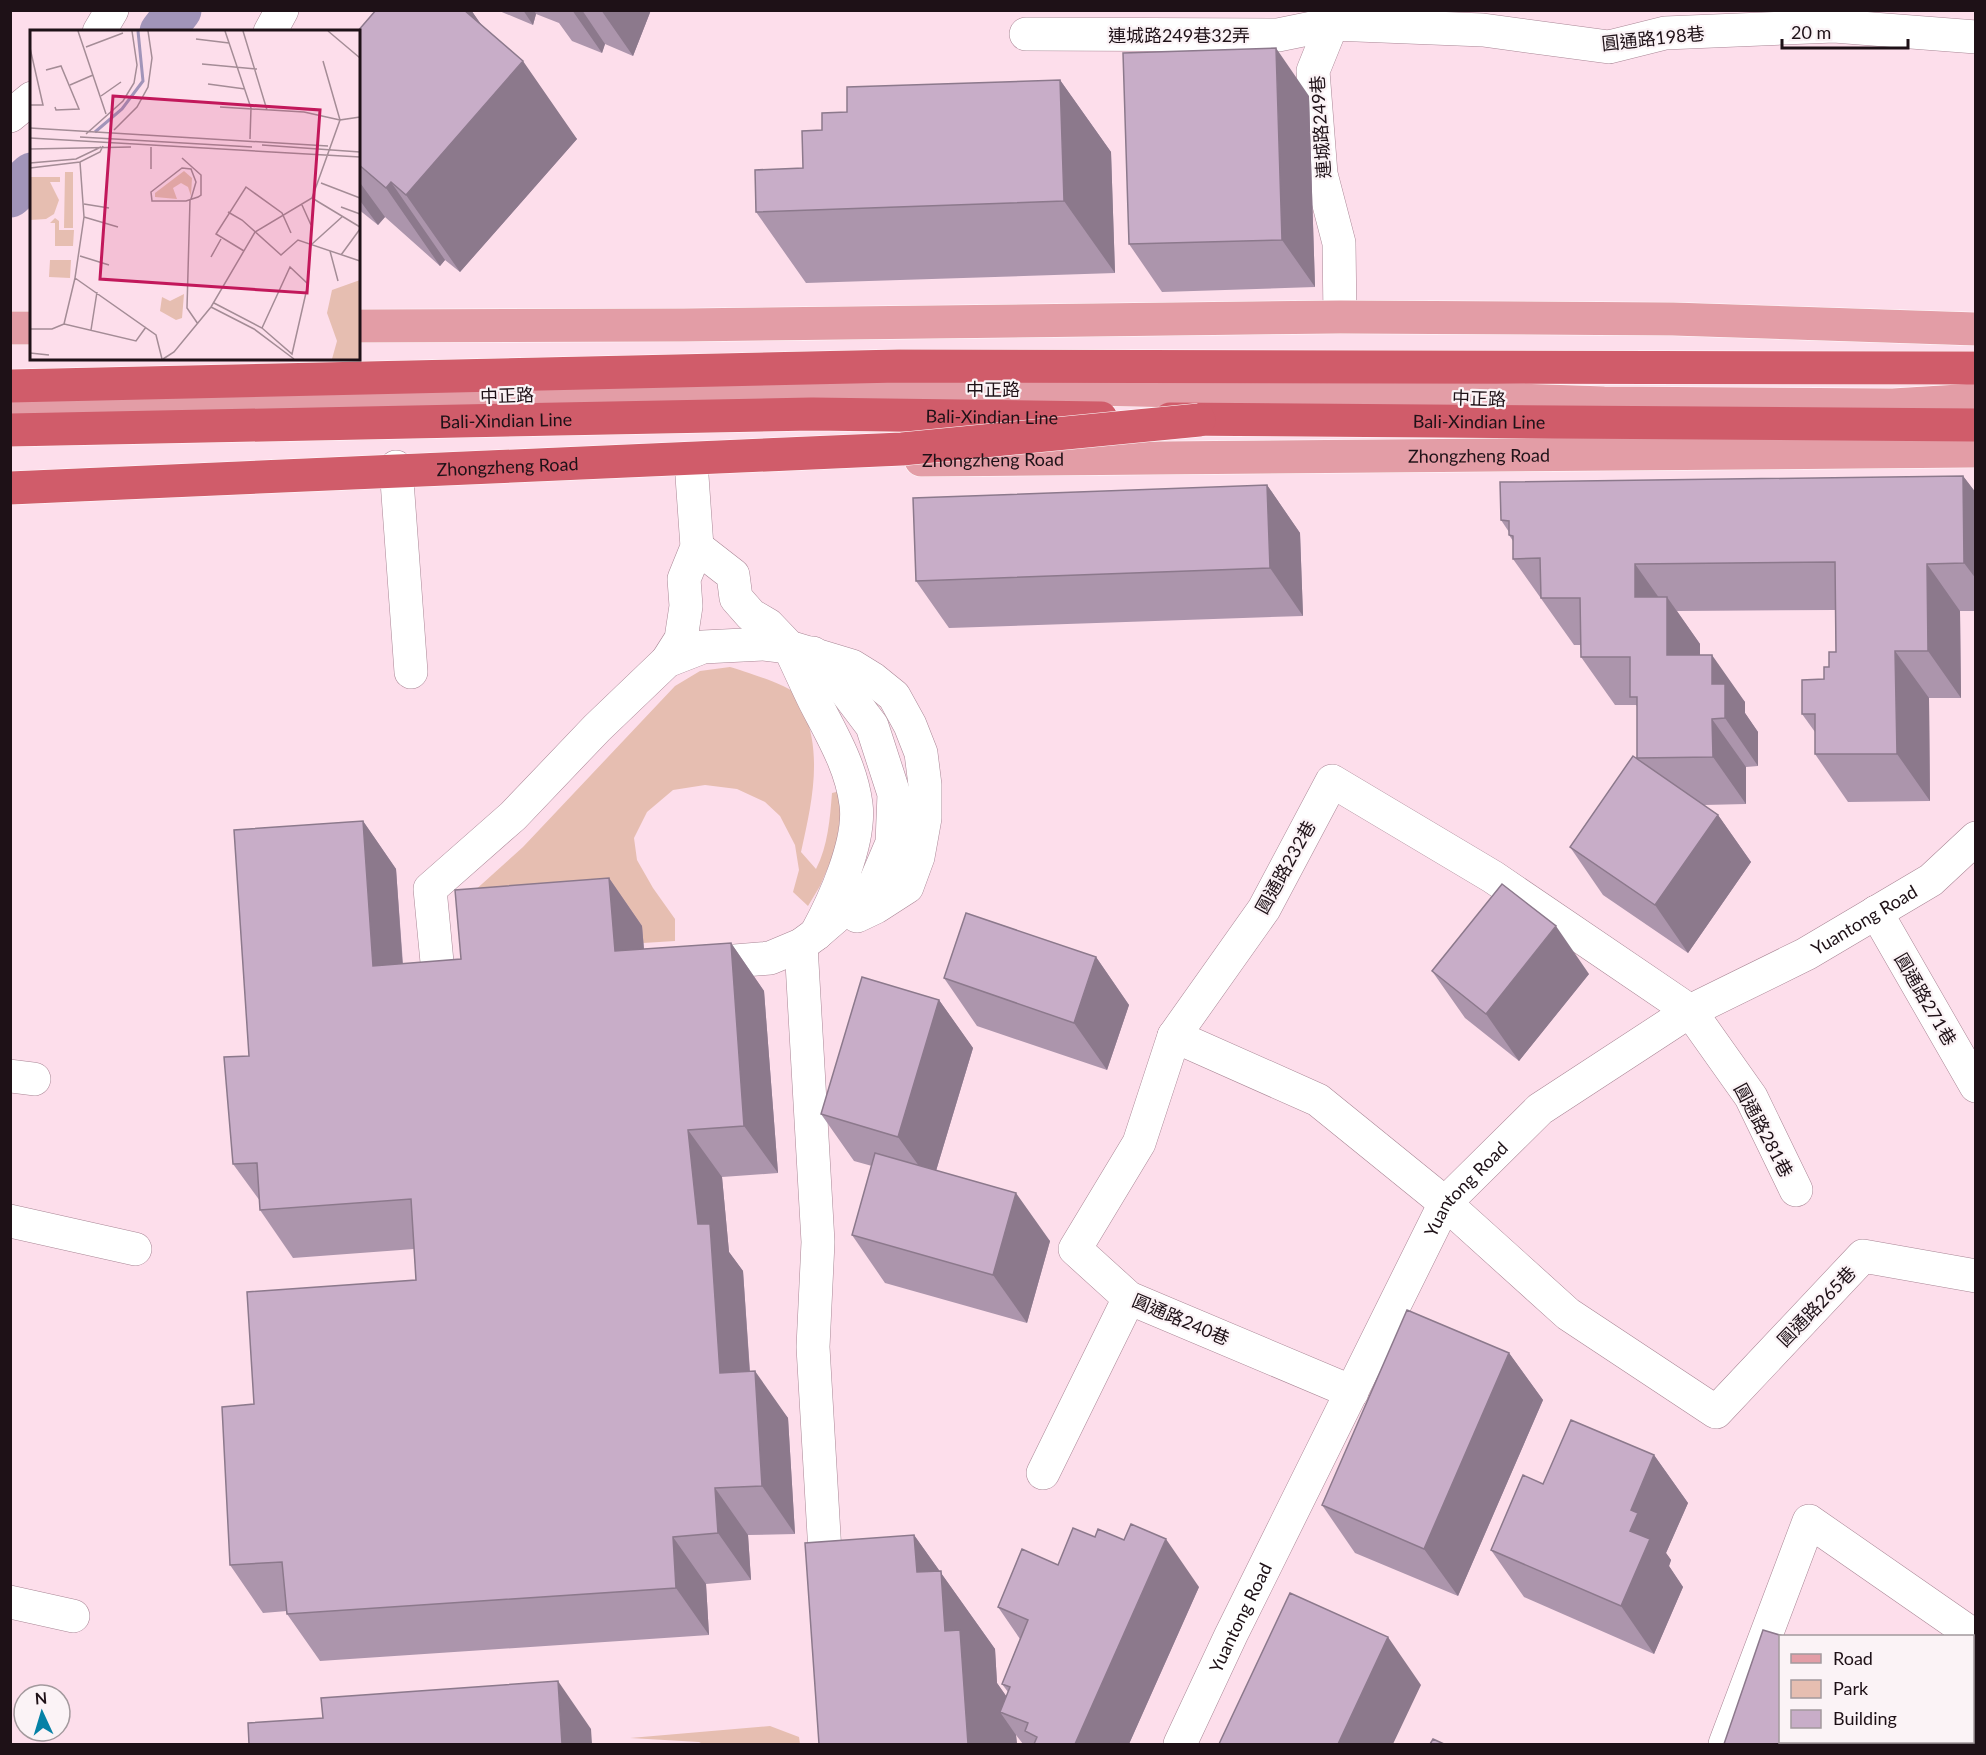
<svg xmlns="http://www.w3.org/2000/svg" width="1986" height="1755" font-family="Lato,'Noto Sans TC',sans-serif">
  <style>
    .green { fill: #e6beb1 }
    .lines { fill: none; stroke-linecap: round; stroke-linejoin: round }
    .canal { stroke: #a194b9; stroke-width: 45 }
    .minor-casing { stroke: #a98695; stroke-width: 34 }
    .major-casing { stroke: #fff; stroke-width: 34 }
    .highway-casing { stroke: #fff; stroke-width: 34 }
    .minor { stroke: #fff; stroke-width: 33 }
    .major { stroke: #e39da6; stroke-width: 33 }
    .highway { stroke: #d05c6a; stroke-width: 33 }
    .highway-bridge-casing { stroke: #fff; stroke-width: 34; stroke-linecap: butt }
    .highway-bridge { stroke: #d05c6a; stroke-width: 33 }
    .wall { fill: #ac95ac }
    .shaded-wall { fill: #8c798c }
    .building { fill: #c8adc8; stroke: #8c798c; stroke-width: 1.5 }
    .labels { text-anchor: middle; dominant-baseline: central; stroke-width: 4.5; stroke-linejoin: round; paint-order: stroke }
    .street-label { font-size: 18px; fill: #1e1117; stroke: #fbf3f6 }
    .inset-river { fill: none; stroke: #a194b9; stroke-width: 3 }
    .inset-road { fill: none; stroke: #a48c96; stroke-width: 1.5 }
    .view { fill: #c2185b; fill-opacity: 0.15; stroke: #c2185b; stroke-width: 3 }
    .inset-edge { fill: none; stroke: #1e1117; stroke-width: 3 }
  </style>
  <rect width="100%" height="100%" fill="#fddeeb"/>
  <path class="green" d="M730,667C743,671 789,685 797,695C800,700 802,707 804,712C823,756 811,807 801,852L816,869C828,846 830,818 832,793L845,790L835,851L820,886L808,906L793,892L799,870L795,845L780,816L765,802L737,789L705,785L673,790L647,812L634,838L637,860L653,888L675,919V941L579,947L462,902L523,847L675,686L700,671Z
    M770,1726L799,1737L800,1744H703L699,1742L630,1738Z"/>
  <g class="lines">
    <path class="canal" d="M162,32L179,10
      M10,195L32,175"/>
    <g class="minor-casing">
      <g id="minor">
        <path d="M1326,10L1332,24L1313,71L1321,174L1339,243L1340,317"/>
        <path d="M99,32L112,10"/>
        <path d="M270,32L282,10"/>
        <path d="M1026,34L1278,35L1332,24L1483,30L1609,47L1665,33L1834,26L1976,37"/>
        <path d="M10,116L32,98"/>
        <path d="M396,467L411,672"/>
        <path d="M697,547L733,575L736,598L751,615L768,625L789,647L852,666L873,679L894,696L910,725L921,753L925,785V818L918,857L907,887L876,907L857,916"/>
        <path d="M667,661L681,639L686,606L684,579L697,547L691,462"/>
        <path d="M1876,912L1976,1086"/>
        <path d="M801,945L818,1242L813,1347L827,1587"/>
        <path d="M698,964L770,958L801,945L816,934L875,883L892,843L894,794L872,726L832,673L813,653"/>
        <path d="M461,981L439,983L430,889L513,816L597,728L667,661L703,647L764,644L789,647C798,665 806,684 815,702C832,735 851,766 856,804C861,842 834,901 816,934"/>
        <path d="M1174,1036L1318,1100L1445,1203L1568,1314L1716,1412L1863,1256L1976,1276"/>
        <path d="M10,1076L34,1079"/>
        <path d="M10,1221L135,1249"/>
        <path d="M1352,1392L1129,1298L1075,1249L1139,1143L1174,1036L1264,909L1332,781L1493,877L1690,1011L1751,1097L1796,1190"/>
        <path d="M1043,1473L1129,1298"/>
        <path d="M10,1602L73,1616"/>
        <path id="s1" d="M1180,1744L1231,1635L1445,1203L1540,1109L1690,1011L1806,954L1931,880L1976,838"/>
        <path d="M1725,1744L1809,1521L1976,1637"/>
      </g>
    </g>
    <g class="major-casing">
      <g id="major">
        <path d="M358,326L684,325L1340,317L1673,319L1976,329"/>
        <path d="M10,328H32"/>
        <path d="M10,404L311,400L560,393L1082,389L1333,394L1604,403L1893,405L1976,400"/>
        <path id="s2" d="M921,460L1976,451"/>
      </g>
    </g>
    <g class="highway-casing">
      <g id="highway">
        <path d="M10,386L899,366L1976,368"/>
        <path id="s3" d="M1170,419L1976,425"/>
        <path id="s4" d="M10,430L812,414L1101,418"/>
      </g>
    </g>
    <use href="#minor" class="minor"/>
    <use href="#major" class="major"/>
    <use href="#highway" class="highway"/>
    <g class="highway-bridge-casing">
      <g id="highway-bridge">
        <path id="s5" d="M10,488L902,449L1199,420"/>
      </g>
    </g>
    <use href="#highway-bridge" class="highway-bridge"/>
  </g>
  <path class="wall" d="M471,10L482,26L577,139L460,272L445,260L440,266L385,217L378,225L358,209V32Z
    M497,10H651L633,56L605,44L602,53L572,41L559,23L536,14L533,25Z
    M1060,80L1111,152L1115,273L806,283L756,212L803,168L822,130L847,112Z
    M1309,96L1315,287L1162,292L1129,244Z
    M1963,476L1976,493V611H1960L1961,698H1929L1930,801L1848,802L1815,754V732L1802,714L1824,679L1836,652L1835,610L1677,611L1700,644V655L1745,702V713L1758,732V766L1746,767V804L1704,805L1718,815L1751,862L1688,953L1603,895L1570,847L1638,759L1637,758V706L1636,705H1615L1581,657V645H1574L1513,559V541L1509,535V532L1501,520Z
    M1267,485L1300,533L1303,616L949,628L916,581Z
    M363,821L396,869L403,964L461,959L609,878L642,926L644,949L731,943L764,991L778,1173L722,1177L729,1252L743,1271L750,1371L788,1418L795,1534L748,1535L751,1580L706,1584L709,1635L320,1661L287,1614V1611L263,1613L230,1565L254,1404L416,1280L414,1249L293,1258L260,1210V1201L233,1164L249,1056Z
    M1096,957L1129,1005L1107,1070L977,1026L944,978Z
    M1432,971L1589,974L1519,1061L1465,1018Z
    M939,1000L973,1048L936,1171L1050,1241L1027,1323L885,1283L852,1235L872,1166L854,1161L821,1114Z
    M1509,1353L1543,1400L1458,1596L1355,1553L1322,1505Z
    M1654,1455L1688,1503L1666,1553L1671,1560L1669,1566L1683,1587L1654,1654L1524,1597L1491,1550L1543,1484Z
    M914,1535L995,1649L997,1683L1006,1696L1008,1692L1002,1684L1020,1639L998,1607L1058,1565L1199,1587L1129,1744H1023L1016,1735L1017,1744H819Z"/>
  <path class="shaded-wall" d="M455,10H471L506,60Z
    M523,10H534L536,14L533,25Z
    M572,10H582L605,44L602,53Z
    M601,10H651L633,56Z
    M1276,48L1309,96L1315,287L1282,240Z
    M523,61L577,139L460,272L406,195Z
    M1060,80L1111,152L1115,273L1064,201Z
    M358,180L385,217L378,225L358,198Z
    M391,182L445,260L440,266L386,188Z
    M1963,476L1976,493V579L1964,563Z
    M1267,485L1300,533L1303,616L1270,568Z
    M1635,564L1667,609V597L1700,644V703L1667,655L1635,597Z
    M1927,564L1960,611L1961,698L1928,651Z
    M1895,651L1929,698L1930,801L1897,754Z
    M1712,655L1745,702V713L1758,732V766L1725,718L1712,684Z
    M1712,719L1746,767V804L1713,757Z
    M1718,815L1751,862L1688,953L1655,905Z
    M363,821L396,869L406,1014L373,966Z
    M609,878L642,926L648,999L615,951Z
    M1556,926L1589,974L1519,1061L1486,1014Z
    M731,943L764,991L778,1173L744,1126Z
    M1096,957L1129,1005L1107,1070L1074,1023Z
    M939,1000L973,1048L932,1184L898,1137Z
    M688,1130L722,1177L729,1252L743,1271L753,1421L720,1373L698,1224Z
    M1016,1193L1050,1241L1027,1323L993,1275Z
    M1509,1353L1543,1400L1458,1596L1424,1549Z
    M755,1371L788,1418L795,1534L762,1486Z
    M1654,1455L1688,1503L1666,1553L1671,1560L1669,1566L1683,1587L1654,1654L1621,1606L1630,1531L1631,1510Z
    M715,1488L748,1535L751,1580L718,1533Z
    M914,1535L995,1649L997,1683L1014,1707L1000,1712L1016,1735L1017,1744H968L945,1631L917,1572Z
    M673,1537L706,1584L709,1635L676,1588Z
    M1166,1539L1199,1587L1129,1744H1075Z
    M1388,1637L1421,1685L1393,1744H1338Z
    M558,1681L591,1729L592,1744H562Z
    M1859,1742H1909L1908,1744H1858Z"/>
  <path class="building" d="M376,10H464L523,61L406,195L391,182L386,188L358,164V32H357Z
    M1276,48L1282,240L1129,244L1123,53Z
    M1060,80L1064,201L756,212L755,170L803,168L802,131L822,130V113L847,112V87Z
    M1963,476L1964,563L1927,564L1928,651H1895L1897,754H1815V714H1802V680L1824,679V667H1829V652H1836L1835,562L1635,564V597H1667V655H1712V684H1725V718L1712,719L1713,757L1637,758V697H1630V657H1581L1580,598H1541L1540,558L1513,559V536L1509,535V521L1501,520L1500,482Z
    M1267,485L1270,568L916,581L913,498Z
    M1633,756L1718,815L1655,905L1570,847Z
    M363,821L373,966L461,959L455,890L609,878L615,951L731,943L744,1126L688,1130L698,1224H710L720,1373L755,1371L762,1486L715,1488L718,1533L673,1537L676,1588L287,1614L282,1562L230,1565L222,1407L254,1404L247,1292L416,1280L411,1199L260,1210L257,1163L233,1164L224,1057L249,1056L234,830Z
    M1502,884L1556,926L1486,1014L1432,971Z
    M966,913L1096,957L1074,1023L944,978Z
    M862,977L939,1000L898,1137L821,1114Z
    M875,1153L1016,1193L993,1275L852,1235Z
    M1407,1310L1509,1353L1424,1549L1322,1505Z
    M1571,1420L1654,1455L1631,1510L1638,1513L1630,1531L1650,1539L1621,1606L1491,1550L1523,1475L1543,1484Z
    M1131,1524L1166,1539L1075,1744H1034L1037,1737L1025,1731L1028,1723L1000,1712L1010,1687L1002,1684L1028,1620L998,1607L1022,1549L1058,1565L1073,1528L1095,1537L1098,1529L1124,1540Z
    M914,1535L917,1572L941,1571L945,1631L960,1630L968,1744H819L805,1543Z
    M1290,1593L1388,1637L1338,1744H1219Z
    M1763,1630L1783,1636H1780V1742H1859L1858,1744H1724Z
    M1972,1659H1976V1744H1953L1954,1742H1972Z
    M558,1681L562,1744H249L248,1723L323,1718L321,1698Z
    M1433,1739L1444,1744H1430Z"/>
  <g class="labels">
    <g class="street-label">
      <text x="1179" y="35">連城路249巷32弄</text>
      <text transform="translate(1653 38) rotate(-6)">圓通路198巷</text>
      <text transform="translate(1320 127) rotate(-94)">連城路249巷</text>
      <text x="993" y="389">中正路</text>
      <text transform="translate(507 395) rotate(-2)">中正路</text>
      <text transform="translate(1479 398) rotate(2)">中正路</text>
      <text stroke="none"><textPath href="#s4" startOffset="982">Bali-Xindian Line</textPath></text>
      <text stroke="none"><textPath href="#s4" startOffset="496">Bali-Xindian Line</textPath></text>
      <text stroke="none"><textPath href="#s3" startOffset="309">Bali-Xindian Line</textPath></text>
      <text stroke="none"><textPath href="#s2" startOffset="558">Zhongzheng Road</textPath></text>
      <text stroke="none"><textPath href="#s2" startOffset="72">Zhongzheng Road</textPath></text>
      <text stroke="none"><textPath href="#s5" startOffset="498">Zhongzheng Road</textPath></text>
      <text transform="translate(1285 867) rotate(-61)">圓通路232巷</text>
      <text stroke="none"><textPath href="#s1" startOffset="1112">Yuantong Road</textPath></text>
      <text transform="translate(1926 999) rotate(60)">圓通路271巷</text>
      <text transform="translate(1764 1130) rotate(62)">圓通路281巷</text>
      <text stroke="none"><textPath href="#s1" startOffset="626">Yuantong Road</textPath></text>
      <text transform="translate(1816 1306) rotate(-46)">圓通路265巷</text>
      <text transform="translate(1181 1319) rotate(23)">圓通路240巷</text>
      <text stroke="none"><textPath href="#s1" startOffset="140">Yuantong Road</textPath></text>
    </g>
  </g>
  <g transform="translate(30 30)">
    <rect width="330" height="330" fill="#fddeeb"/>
    <path d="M154,141L162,148L161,166L158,157L151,153L143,158L147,169L125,167V163ZM35,142H43V198H34ZM0,147H30V152H20L29,170L24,184L16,189L0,190ZM25,188L29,191V200H44L43,216H25V193H20ZM20,230H41L40,248L19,247ZM330,250V329H302L307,311L297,283L302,260ZM154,264L152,288L146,290L130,281L132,267L140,271Z" fill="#e6beb1"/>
    <path class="inset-river" d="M65,102L92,79L113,51L108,1"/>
    <path class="inset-road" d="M48,1L76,84M195,1L221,78L220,109M213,1L237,80M298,1L330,28M166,9L199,13M56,17L93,3M0,18L13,75H0M293,31L310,90M172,34L227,39M16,40L31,36L49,79L26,80L25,77M178,54L215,59M40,55L63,45M71,66L91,52M190,77L274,82L310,90M0,98L298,116M84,100L107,77L118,57L122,28L118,1M56,104L93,71L104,53L107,35L102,1M50,107L222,117M0,108L330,127M232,115L330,122M121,117V139M0,119L101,117M152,128L171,145V165L168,167L156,171H122L121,162L152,138L161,139L166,152L161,169M50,132L54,187L45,248L126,305L132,329M0,133L46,129L71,117M0,138L50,132L70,122L73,116M291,153L330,168M282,168L330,197M160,170L157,278L168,294M54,174L79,178M272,175L281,195M311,177L330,184M198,182L212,190L251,225L268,210L330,231M54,187L88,197M282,214L313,186M214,221L186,204L216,157L252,183L261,203M300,221L308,251M311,225L330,199M50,226L79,235M181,227L191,209M45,248L34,294L106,311L116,297M184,273L232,298L262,324L278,254L260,237L232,298M181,277L224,299L264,329M0,299H22L34,294M61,300L67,262M0,323L19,325M133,329L144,322L181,277L225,202L282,168L310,90L330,87"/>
    <path class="view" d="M83,66L290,80L277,263L70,249Z"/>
    <rect width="330" height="330" class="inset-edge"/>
  </g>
  <rect width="1986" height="1755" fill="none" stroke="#1e1117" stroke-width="24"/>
  <rect x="1779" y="1635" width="195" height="108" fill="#fbf3f6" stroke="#a3999d" stroke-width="1.5"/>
  <rect x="1791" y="1654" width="30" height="9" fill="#e39da6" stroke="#a3999d" stroke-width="1.5"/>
  <text x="1833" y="1665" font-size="18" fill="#1e1117">Road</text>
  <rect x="1791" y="1680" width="30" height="18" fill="#e6beb1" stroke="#a3999d" stroke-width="1.5"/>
  <text x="1833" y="1695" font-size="18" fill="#1e1117">Park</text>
  <rect x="1791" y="1710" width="30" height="18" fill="#c8adc8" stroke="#a3999d" stroke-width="1.5"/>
  <text x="1833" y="1725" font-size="18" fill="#1e1117">Building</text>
  <g transform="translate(42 1713) rotate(356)"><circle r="28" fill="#fbf3f6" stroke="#a3999d" stroke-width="1.5"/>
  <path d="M0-4.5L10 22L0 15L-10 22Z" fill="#0581a6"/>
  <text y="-9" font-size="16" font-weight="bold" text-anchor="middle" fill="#1e1117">N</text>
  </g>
  <path d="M1782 39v9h126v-9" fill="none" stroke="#1e1117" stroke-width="3"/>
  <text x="1791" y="39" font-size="18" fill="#1e1117" stroke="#fbf3f6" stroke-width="4.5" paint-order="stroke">20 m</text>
</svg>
